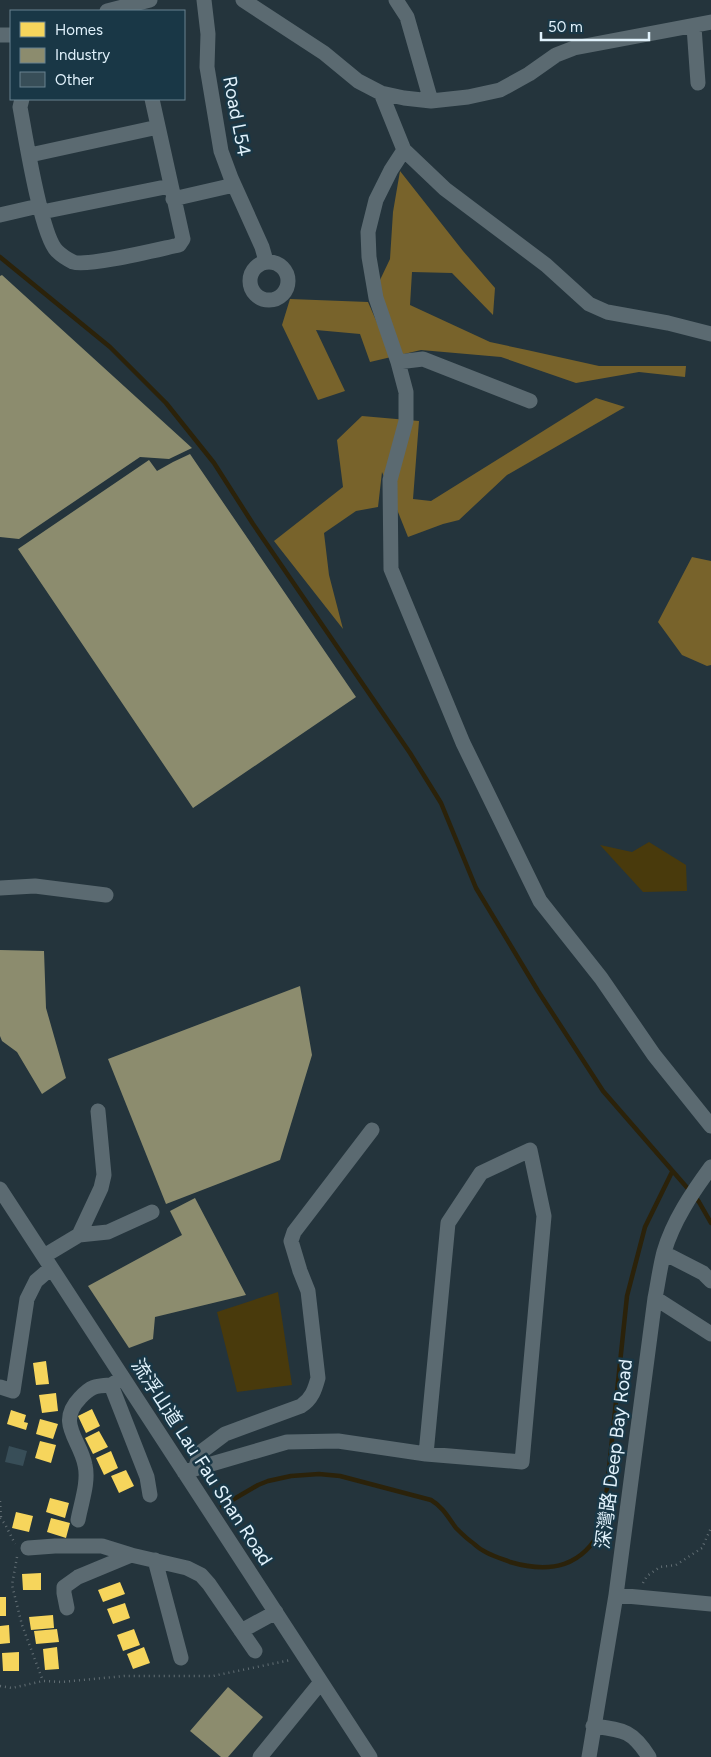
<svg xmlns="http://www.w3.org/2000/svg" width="711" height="1757" font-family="Figtree,'Noto Sans SC',sans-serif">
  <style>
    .green { fill: #493a0c }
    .forest { fill: #78632b }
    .homes { fill: #f6d55c }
    .industry { fill: #8c8c6e }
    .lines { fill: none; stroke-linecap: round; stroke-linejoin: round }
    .stream { stroke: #2b220a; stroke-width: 4.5 }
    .building { fill: #384e58 }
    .path { stroke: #626e74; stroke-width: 2.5; stroke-dasharray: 1 4; stroke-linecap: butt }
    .minor { stroke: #5b6a71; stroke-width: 15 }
    .labels { text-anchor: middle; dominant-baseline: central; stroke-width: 5; stroke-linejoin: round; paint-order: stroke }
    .street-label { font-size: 19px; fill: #e1f2fc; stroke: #193746 }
  </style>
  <rect width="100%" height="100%" fill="#24343c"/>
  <path class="green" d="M649,842L686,865L687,891L643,892L600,845L632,852Z
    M278,1292L292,1385L237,1392L217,1312Z"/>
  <path class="forest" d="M400,171L463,251L495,288L493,315L452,273L412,272L410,305L490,342L527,350L599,366H686L685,377L639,372L576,383L501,357L421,350L370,362L360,334L316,330L345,391L318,400L282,325L290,299L368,302L378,325L380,280L390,259L393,212Z
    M596,398L625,407L507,475L459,520L443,524L408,537L382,472L378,507L356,511L324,533L329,575L343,629L274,541L343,487L337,440L362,416L419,421L413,499L431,501Z
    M692,557L711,561V665L707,666L682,655L658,622Z"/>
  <path class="homes" d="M46,1361L49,1384L36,1385L33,1363Z
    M56,1393L58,1411L42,1413L39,1395Z
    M92,1409L100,1426L86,1433L78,1416Z
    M11,1410L26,1415L24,1422L28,1423L26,1430L7,1424Z
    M40,1419L58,1424L53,1439L36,1434Z
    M99,1431L108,1447L93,1454L85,1438Z
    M40,1441L56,1445L51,1463L35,1458Z
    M111,1451L118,1468L104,1475L96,1458Z
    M126,1470L134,1486L119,1493L111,1476Z
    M50,1498L69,1503L65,1518L46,1512Z
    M16,1512L33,1516L29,1532L12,1528Z
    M51,1518L70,1523L66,1538L47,1532Z
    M41,1573V1590H23L22,1574Z
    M120,1582L125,1594L103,1602L98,1590Z
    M0,1597H6V1616H0Z
    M125,1603L130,1618L113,1624L107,1609Z
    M53,1615L54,1628L31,1630L29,1617Z
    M9,1625L10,1643L0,1644V1626Z
    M57,1629L59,1642L36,1644L34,1631Z
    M134,1629L140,1645L123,1651L117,1635Z
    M57,1647L59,1669L45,1670L43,1649Z
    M144,1647L150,1663L133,1669L127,1654Z
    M19,1652V1671H3L2,1653Z"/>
  <path class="industry" d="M2,275L192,448L169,459L140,457L19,539L0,537V276Z
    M190,454L356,697L193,808L18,549L149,460L157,471L173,462Z
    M0,950L44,951L46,1008L66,1078L42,1094L17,1052L2,1041L0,1036Z
    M300,986L312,1055L280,1160L166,1204L108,1059Z
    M195,1198L246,1295L155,1317L153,1339L129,1348L88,1286L182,1235L170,1211Z
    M228,1687L263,1717L228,1757H221L190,1731Z"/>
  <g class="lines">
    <path class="stream" d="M0,257L110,347L166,403L214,463L253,524L410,753L441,803L476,888L538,991L603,1091L690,1191
      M695,1197L699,1202L711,1223
      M222,1506L258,1485L268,1481L291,1476L319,1474L340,1476L431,1500C443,1507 448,1517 456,1528C461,1533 467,1539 473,1543C483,1553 497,1557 510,1562C551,1574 583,1567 603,1526L627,1296L645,1227L672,1172"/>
  </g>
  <path class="building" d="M9,1446L27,1451L23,1466L5,1462Z"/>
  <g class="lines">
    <path class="path" d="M0,1501L1,1518
      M0,1518L5,1524L15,1544
      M17,1557L12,1585L22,1625L43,1681
      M643,1583L647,1576L660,1567L676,1565L702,1548L711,1528
      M0,1686L12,1688L43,1681L62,1682L124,1676H213L291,1660"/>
    <path class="minor" d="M204,0L208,34L207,67L221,151L231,178L262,247L266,261
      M243,0L324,53L358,81L381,93L404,98L431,101L468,97L500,90L529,74L556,55L574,48L711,22
      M396,0L407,17L431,101
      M107,11L150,0
      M694,27L698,83
      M0,35H11
      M381,93L404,150L445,189L546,265L589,304L607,312L668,323L711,334
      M22,99L20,107C25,134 41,236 57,251C61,255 69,260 73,262C88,267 160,249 179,245L183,239L152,99
      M404,150L391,170L376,200L368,232L369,257L376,298L398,362L406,392V421L390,480L391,569L463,743L540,901L601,978L654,1055L711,1126
      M30,155L158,127
      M173,199L234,185
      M42,212L170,186
      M0,215L30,208
      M250 281a19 19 0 1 1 38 0a19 19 0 1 1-38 0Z
      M398,362L423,359L530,401
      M0,888L35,886L106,895
      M0,1189L370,1757
      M79,1235L101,1188L104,1175L98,1111
      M664,1253L703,1273L711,1281
      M44,1256L79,1235L108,1232L152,1212
      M655,1298L711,1334
      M119,1380L111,1385L147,1477L150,1495
      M0,1387L13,1391L27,1299L36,1281L51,1268
      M195,1469L201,1452L225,1434L301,1406C312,1399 315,1389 318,1378L308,1291L300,1271L291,1241L294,1232L372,1130
      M184,1472L287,1442L338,1441L426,1454L522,1462L544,1216L530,1150L481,1173L448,1223L426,1454
      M78,1520C81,1503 89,1482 85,1465C80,1439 56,1423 80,1398C91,1386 95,1386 111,1385
      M28,1548L55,1546H102L131,1555
      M155,1560L181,1658
      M616,1595L711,1604
      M67,1608L64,1593V1587L78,1577L131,1555L187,1568L201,1575L209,1584L255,1651
      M241,1631L276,1612
      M593,1726C623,1730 632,1730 649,1757
      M260,1757L321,1682
      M589,1757L616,1595L655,1298C658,1283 660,1267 664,1252C673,1221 692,1193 711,1167"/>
  </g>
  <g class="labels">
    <g class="street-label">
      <text transform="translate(237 116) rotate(79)">Road L54</text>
      <text transform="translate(614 1454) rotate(-83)">深灣路 Deep Bay Road</text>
      <text transform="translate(202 1462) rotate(57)">流浮山道 Lau Fau Shan Road</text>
    </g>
  </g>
  <rect x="10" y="10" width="175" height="90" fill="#193746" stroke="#69828f"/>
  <rect x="20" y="22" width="25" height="15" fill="#f6d55c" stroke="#69828f"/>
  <text x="55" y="35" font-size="15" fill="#e1f2fc">Homes</text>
  <rect x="20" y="48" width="25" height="15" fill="#8c8c6e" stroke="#69828f"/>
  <text x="55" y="60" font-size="15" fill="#e1f2fc">Industry</text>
  <rect x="20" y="72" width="25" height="15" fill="#384e58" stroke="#69828f"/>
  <text x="55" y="85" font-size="15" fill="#e1f2fc">Other</text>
  <path d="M541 32v8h108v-8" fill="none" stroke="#e1f2fc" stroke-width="2.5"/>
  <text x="548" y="32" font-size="15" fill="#e1f2fc" stroke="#193746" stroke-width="4" paint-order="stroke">50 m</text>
</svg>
